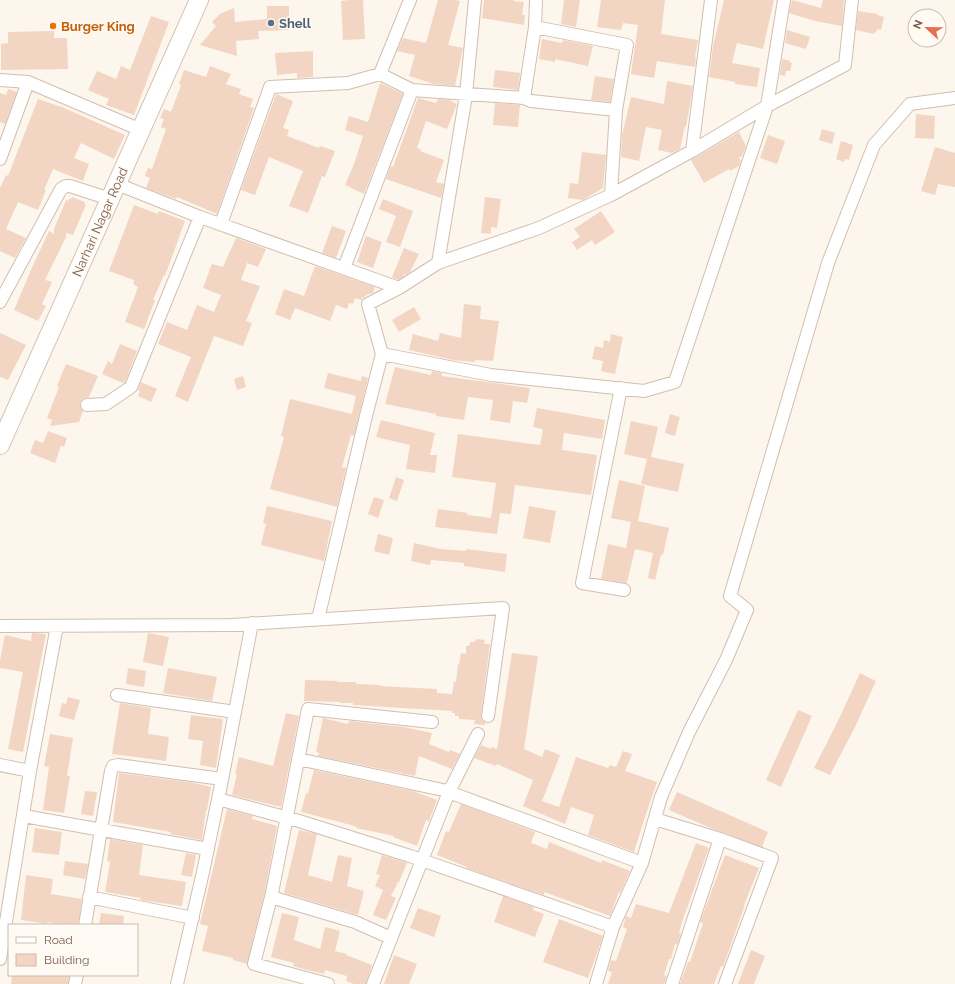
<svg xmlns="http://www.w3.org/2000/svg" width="955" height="984" font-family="Raleway,sans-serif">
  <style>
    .building { fill: #f3d5c3 }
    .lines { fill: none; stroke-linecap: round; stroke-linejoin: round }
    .street-casing { stroke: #d1beb0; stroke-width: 14 }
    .secondary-casing { stroke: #d6c0b0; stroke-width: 20 }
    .street { stroke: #fff; stroke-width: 12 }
    .secondary { stroke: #fff; stroke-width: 18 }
    .service-dot { fill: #5c6f8a; stroke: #fffaf3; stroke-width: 1.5 }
    .food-dot { fill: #e8710a; stroke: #fffaf3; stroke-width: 1.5 }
    .labels { text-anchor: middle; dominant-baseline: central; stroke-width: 3; stroke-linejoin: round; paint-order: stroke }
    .service-label { font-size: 13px; font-weight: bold; fill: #4e5e75; stroke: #fffaf3; text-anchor: start }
    .food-label { font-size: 13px; font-weight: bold; fill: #c56008; stroke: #fffaf3; text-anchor: start }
    .street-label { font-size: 13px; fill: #7a5c4d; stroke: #fffaf3 }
  </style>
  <rect width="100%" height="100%" fill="#fdf6ec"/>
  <path class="building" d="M349,0H363L365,39L343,40L341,1Z
    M438,0H455L460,1L448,45L463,48L455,86L434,84L409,76L415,55L397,51L403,38L426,43Z
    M484,0H514L513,1L524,2L522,15H525L524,25L482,18Z
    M564,0H580L576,27L561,24Z
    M601,0H665L661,34L698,40L695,57H696L695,67L657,61L654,78L631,74L638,25L623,23L621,30L597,27Z
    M724,0H774L763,49L737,43L732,63L760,68L757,87L735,84V82L709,77L713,46Z
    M792,0L821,8L823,0H844L842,26L815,21L789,13Z
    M267,6H289V30L258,31L259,39L236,41L237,56L200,45L216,26L212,22L220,14L234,8L235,22L267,19Z
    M858,11L878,14L877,15L884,17L881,30L877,29L876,33L874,32V34L856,30Z
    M151,16L169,22L134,115L106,105L109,99L88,90L97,71L116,79L121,66L130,70Z
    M787,30L810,37L806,49L785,43Z
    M54,31V38H67L68,69L1,70V44L8,43V32Z
    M542,39L562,43L563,40L593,46L588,66L555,59V62L539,59Z
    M313,51V77L297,78V73L277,75L275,53Z
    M782,59L790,61V63H792L790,71H786L785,76L780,75Z
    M210,66L231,74L226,84L241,89L239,94L253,99L250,107L254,108L217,214L177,197L176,199L146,188L150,178L145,176L148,168L152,169L166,129L161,127L164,119L160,118L164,109L171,112L181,85L179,84L184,70L206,77Z
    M495,70L520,73L518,90L493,87Z
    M595,76L614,79L610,102L591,100Z
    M667,81L693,86L686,127L685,126L680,149L672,153L658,150L662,130L646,127L639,161L621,157L622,135L631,97L664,104Z
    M380,83L403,94L364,194L345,185L354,164L363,136L345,130L349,116L368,122Z
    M8,89L17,92L5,124L0,122V93L6,95Z
    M276,94L293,101L283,128L289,130L287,136L319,148L320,146L335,151L325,177L322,176L308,213L289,206L303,171L269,157L255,195L241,190Z
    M418,98L436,103L438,99L451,100V101L457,104L447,129L426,121L417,148L421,149L420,151L444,160L436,182L444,184L441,198L386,179L391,166L393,167Z
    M38,99L62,107L125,135L114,159L81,143L74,158L89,164L83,181L53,169L44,190H46L38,210L18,202L6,229L26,238L15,258L0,251V188L6,175L8,176Z
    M495,103L520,105L518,127L493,125Z
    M916,114L935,116L934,139L915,138Z
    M822,129L835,133L832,144L819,140Z
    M739,132L746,146L742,156L739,158L741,161L739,166L730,171L729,169L704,183L691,160Z
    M768,135L785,141L777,164L760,158Z
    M841,141L853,145L849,160L845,159L844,162L836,159Z
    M935,147L955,153V187L938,184L935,195L921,191Z
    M582,152L606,155L603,188L583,200L568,198L570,183L578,184Z
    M72,197L85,202L84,204L86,205L73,235L66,233V237L45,280L52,282L42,304L46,306L38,321L14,310L34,263L49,231L54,234V229L66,200L68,201L70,198L71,199Z
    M485,197L501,199L497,228L491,227V234L481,233Z
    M383,199L413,211L400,247L386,242L396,216L379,209Z
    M134,205L158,214L159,211L185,221L165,276L164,275L153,300H155L144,329L125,322L138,287L133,284L134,280L109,271Z
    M601,211L615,232L595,245L592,240L577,250L572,242L580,237L574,229Z
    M332,226L346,231L336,258L322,253Z
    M366,236L382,242L373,268L357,262Z
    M236,238L266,249L258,267L247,263L241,280L260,286L246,321L252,323L243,346L214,336L188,402L175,396L191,357L158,344L167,322L187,330L197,305L214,312L221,295L203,288L212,264L223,267Z
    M404,248L419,254L410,272L406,275L404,274L403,277L398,280L392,277Z
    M315,266L375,287L373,293L368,294L363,298H362L361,300L355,298L353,304L349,303L347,309L336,305L330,321L295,308L290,320L275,314L284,289L304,296Z
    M464,304L481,306L480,319L499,321L493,361L475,360V362L453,360L409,350L413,334L438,341L440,333L461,338Z
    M414,307L421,319L399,332L392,320Z
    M0,333L26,345L8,380L0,377Z
    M611,334L623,337L615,374L601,371L603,361L592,359L595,346L603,348L604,340L610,342Z
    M120,344L137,351L125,382L123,383L102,374L108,361L112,364Z
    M66,364L98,376L89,397L83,399L80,402V406L83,411L79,422L50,426L52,420L47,418L59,387L57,386Z
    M395,367L431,375L432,371L442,373V376L530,388L527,403L513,401L510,423L490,420L493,400L468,397L464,420L436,416V414L385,404Z
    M328,373L361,381L362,376L368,378L354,436L351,435L342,467L346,468L337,507L270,489L284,437L281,436L290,399L352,414L356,396L324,388Z
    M243,376L246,387L237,390L234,379Z
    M141,382L157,389L151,402L138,396L140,391L138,390Z
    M537,408L605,420L602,439L564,433L562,450L597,455L591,495L515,485L511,514L500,513L497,534L435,527L438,509L468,513L467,515L491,518L496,483L452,477L458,434L540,445L543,429L533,427Z
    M670,414L680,417L675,436L665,433Z
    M381,420L435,433L430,455H437L435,473L406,469L410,445L376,437Z
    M631,421L658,427L651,457L684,464L678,492L641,484L647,459L624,454Z
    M48,431L67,438L64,447L61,446L55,463L30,453L35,440L43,443Z
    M396,477L404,480L397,501L389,498Z
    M619,480L645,486L638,521L669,528L663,555H661L655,580L648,578L653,553L635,549L627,583L601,579L608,544L626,548L631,522L611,518Z
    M374,497L384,500L378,518L368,514Z
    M267,506L332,521L324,561L261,545L266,524L263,523Z
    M529,506L556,511L550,543L523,538Z
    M378,534L393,538L389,555L374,551Z
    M414,543L441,549L466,551V549L507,554L505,572L464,566V563L431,560L430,565L411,561Z
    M32,633L46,634L23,752L8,749L23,672L0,668V660L5,635L31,641Z
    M148,633L169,637L163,666L143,662Z
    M476,639L485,640L484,644H490L481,715V719L485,723V725L474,724L475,720L459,719V716H455V713H452V711L353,705V703H340V702L304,701L305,680L337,681V682H356V684L380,685V686L398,687L437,689V693L452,694L454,681L456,682L458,664H459L461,653L466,654V646H469L470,642H475Z
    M512,653L538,656L524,749L542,757L545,749L560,755L542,801L559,807L576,757L608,768L610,765L616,767L623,751L632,754L625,771L657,782L644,820L634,852L588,835L594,815L571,807L565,824L523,806L533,780L497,764L496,766L474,758L481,745L491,749L492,747L497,749Z
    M128,668L146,671L144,687L126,684Z
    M168,668L217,677L212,701L163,693Z
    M860,673L876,681L855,727L830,775L814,768L837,723Z
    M68,697L80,700L74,720L59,716L62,703L66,704Z
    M120,703L151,708L148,734L169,737L166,761L112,754Z
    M798,710L812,716L781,787L766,780Z
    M286,713L299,716L281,807L232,795L237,774H235L239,757L273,766Z
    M191,715L223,719L216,768L200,765L203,741L188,739Z
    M323,718L348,724L349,721L404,727L432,733L429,744L449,752L450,750L460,754L452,769L419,756L415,776L318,756L319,753L316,752Z
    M50,734L73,738L67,776H70L64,813L43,810L49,767L44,766Z
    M314,770L413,791L437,800L429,821L426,820L417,846L393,837L394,836L356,828L357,827L340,822L301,812L306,793H308Z
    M119,773L189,782L211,787L207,810H206L202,840L170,834L171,832L113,822Z
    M85,791L97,792L93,816L81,814Z
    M677,792L768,832L762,847L713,829L669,810Z
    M461,804L535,832L531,843L547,849L549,842L601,863L602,860L630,871L620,893L619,892L610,916L544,892V895L466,868L467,867L437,855L446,831L449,832Z
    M227,809L253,816L252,819L277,826L265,891L247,964L233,960V958L202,951L208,926L200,924Z
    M35,828L62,832L59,855L32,852Z
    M299,830L317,834L308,875L332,882L338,855L352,858L347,886L364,891L358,915L284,893Z
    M110,839L143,845L139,875L186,882L182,906L140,900L141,898L105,892L110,862L107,861Z
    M696,843L709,848L683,919L679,933L681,934L677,945L675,944L671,959H669L664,975L667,976L664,984H608L612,972L608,971L611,960L616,961L627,929L623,927L626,916L631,918L636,904L669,913Z
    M186,853L196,855L192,877L181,875Z
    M382,855L407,863L399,882H398L391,896L396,898L386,920L373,915L383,890L375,886L380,875L376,874Z
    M725,855L759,868L744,905H745L723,967L721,966L714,984H680L688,962H690L703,923L700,922L703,914Z
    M65,861L88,864L85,879L63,875Z
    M26,875L53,879L51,894L82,899L78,925H63L47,922V924L21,920Z
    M503,896L534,907L533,910L544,914L535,937L494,922Z
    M418,908L441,916L434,937L410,928Z
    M101,913L124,916L123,925H99Z
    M282,913L299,917L294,940L320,949L325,927L340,931L335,951L347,954L346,955L372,965L366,984H354L346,981L347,976L325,970L324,974L307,970L293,966L294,963L271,957Z
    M559,919L603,936L588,978L543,962Z
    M751,950L765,956L754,984H738Z
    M394,955L417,964L409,984H384Z
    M12,975H69L68,984H11Z"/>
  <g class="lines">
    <g class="street-casing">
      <path id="street" d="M535,27L627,45L616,110L611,195L692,151L767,106L845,65L852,0
        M380,74L410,0
        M0,80L28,82L141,130
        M524,98L535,27L536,0
        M692,151L711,0
        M0,159L28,82
        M117,184L200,217L399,288L368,304L382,354L366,416L318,619
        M221,224L270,87L348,83L380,74L412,90L524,98L531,101L616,110
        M438,263L539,228L611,195
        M344,268L412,90
        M399,288L438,263L466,95L475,0
        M0,302L61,189L66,186H70L110,199
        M382,354L491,375L644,391L675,382L767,106L784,0
        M621,388L582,583L624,590
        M87,405L106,404L131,387L200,217
        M0,626L231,625L503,608L488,716
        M117,695L235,712
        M298,759L443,790L642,863
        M0,765L30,771
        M218,799L299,821L410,856L613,927
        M24,816L208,849
        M655,819L720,839L772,858L725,984
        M89,897L193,918
        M271,897L355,922L391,938
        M85,925L111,771L113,766L118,765L222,779
        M0,959L30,771L57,626
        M75,984L77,975
        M177,984L203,872L221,785L252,623
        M328,984L254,964L272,893L308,709L432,722
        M373,984L449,792L478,734
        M596,984L613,927L642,863L661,797L689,732L726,660L747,610L730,596L828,263L874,145L910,104L955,98
        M672,984L720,839"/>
    </g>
    <g class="secondary-casing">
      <path id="secondary" d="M0,445L199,0"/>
    </g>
    <use href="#street" class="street"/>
    <use href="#secondary" class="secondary"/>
  </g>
  <circle class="service-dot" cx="271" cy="23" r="4"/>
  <circle class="food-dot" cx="53" cy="26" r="4"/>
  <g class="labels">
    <g class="service-label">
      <text x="279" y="23">Shell</text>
    </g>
    <g class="food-label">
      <text x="61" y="26">Burger King</text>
    </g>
    <g class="street-label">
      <text transform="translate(100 222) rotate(-66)">Narhari Nagar Road</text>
    </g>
  </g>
  <rect x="8" y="924" width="130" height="52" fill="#fffaf3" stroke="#cabbb1"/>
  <rect x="16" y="937" width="20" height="6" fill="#ffffff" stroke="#cabbb1"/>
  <text x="44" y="944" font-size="12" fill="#7a5c4d">Road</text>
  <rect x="16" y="954" width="20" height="12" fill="#f3d5c3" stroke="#cabbb1"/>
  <text x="44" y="964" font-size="12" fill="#7a5c4d">Building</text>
  <g transform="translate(927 28) rotate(292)"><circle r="19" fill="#fffaf3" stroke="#cabbb1"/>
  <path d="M0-3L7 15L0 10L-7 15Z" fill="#e76f51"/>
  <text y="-6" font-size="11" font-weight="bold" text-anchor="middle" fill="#7a5c4d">N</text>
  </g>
</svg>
